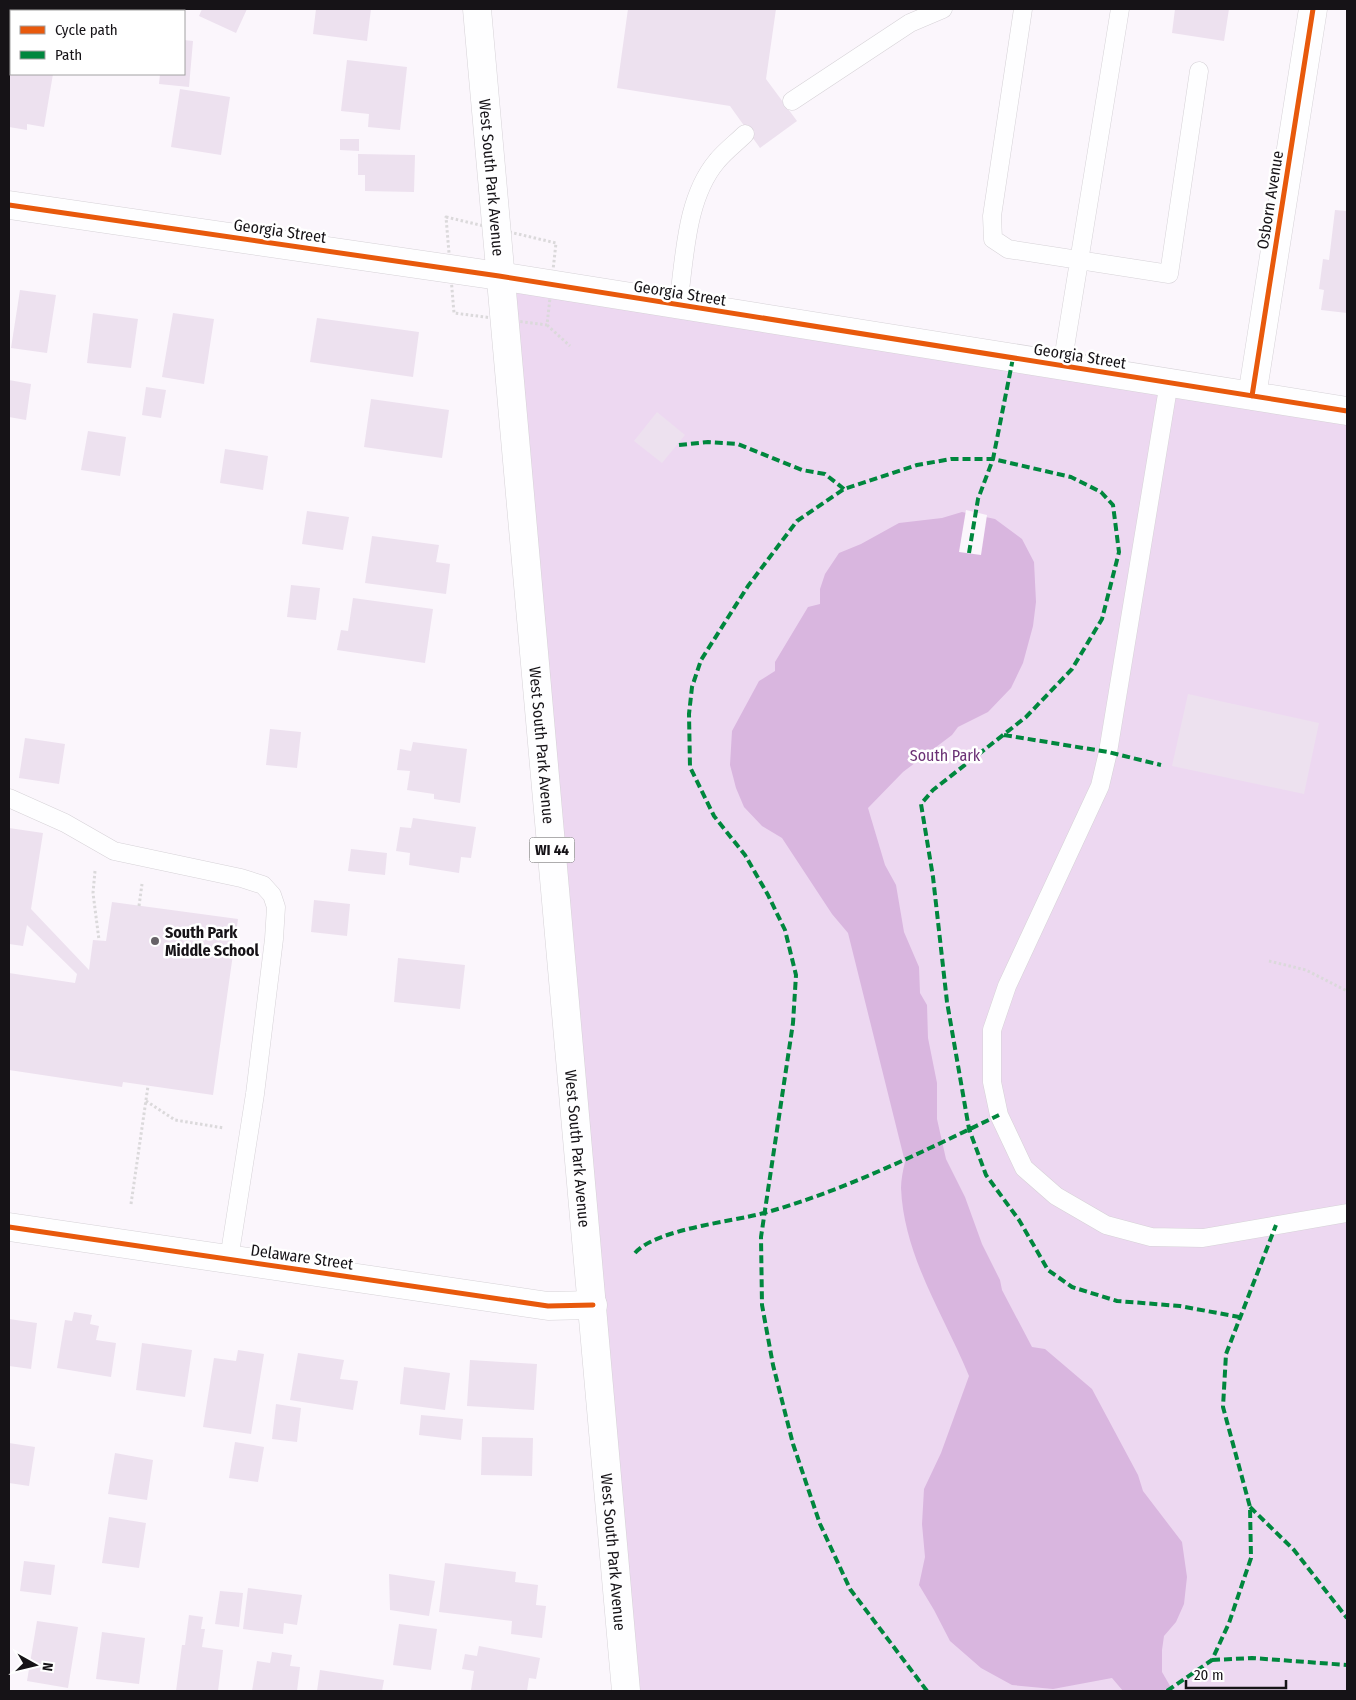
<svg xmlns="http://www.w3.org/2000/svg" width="1356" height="1700" font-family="'Fira Sans Condensed',sans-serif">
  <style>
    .green { fill: #edd8f1 }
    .water { fill: #d9b6df }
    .pier { fill: #fbf6fc }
    .building { fill: #ede1ef }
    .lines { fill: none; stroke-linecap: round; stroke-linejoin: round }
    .lane-casing { stroke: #d6d2d7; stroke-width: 19 }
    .street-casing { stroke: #d6d2d7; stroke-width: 29 }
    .primary-casing { stroke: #d6d2d7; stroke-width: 29 }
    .path { stroke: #dbd9db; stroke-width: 3; stroke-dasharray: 2.5 2.5; stroke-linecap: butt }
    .lane { stroke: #fefeff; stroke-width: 18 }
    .street { stroke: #fefeff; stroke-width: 28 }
    .primary { stroke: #fefeff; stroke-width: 28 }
    .quiet { stroke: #00873e; stroke-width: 4; stroke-dasharray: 8 4; stroke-linecap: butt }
    .cycleway-casing { stroke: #fff; stroke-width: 8 }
    .cycleway { stroke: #e8590c; stroke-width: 5 }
    .poi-dot { fill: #666267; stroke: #fff; stroke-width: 2 }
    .labels { text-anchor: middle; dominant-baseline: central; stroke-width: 5; stroke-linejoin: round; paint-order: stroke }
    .shield { fill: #fff; stroke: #5c5a5d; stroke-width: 1 }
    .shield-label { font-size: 15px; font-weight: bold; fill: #161317 }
    .street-label { font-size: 16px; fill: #161317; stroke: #fff }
    .park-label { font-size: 16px; fill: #6b3175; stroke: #fff }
    .poi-label { font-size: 16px; font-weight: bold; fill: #161317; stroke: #fff; text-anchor: start }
  </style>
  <rect width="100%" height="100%" fill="#fbf6fc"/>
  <path class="green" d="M499,276L1347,410V1691H623Z"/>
  <path class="water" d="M962,512L995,519L1022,539L1034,562L1036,602L1033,626L1023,663L1011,688L988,712L958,727L952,735L903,772L868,808L885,865L896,885L904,932L919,967L920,993L927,1005L928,1038L937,1083V1119L946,1159L965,1197L982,1244L1000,1280L1002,1290L1032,1347L1045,1349L1092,1389L1138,1475L1143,1491L1182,1542L1187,1577L1184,1604L1176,1622L1164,1636L1162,1650V1672L1173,1691H1123L1112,1678L1053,1689L1012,1685L981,1668L950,1641L934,1610L919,1585L925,1557L922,1524L924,1489L941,1453L969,1376C944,1315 904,1257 901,1188C901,1180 903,1170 905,1162L848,933L832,914L782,838L762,826L744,807L736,788L730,765L732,731L759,681L775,671V662L808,607L820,604V589L825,574L839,553L861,544L899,523L942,518Z"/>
  <path class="pier" d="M966,510L987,515L981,555L959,552Z"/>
  <path class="building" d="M202,9H247L236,33L199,16Z
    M316,9H371L367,41L313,34Z
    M628,9H776L766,79L797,121L760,148L730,106L617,88Z
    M1175,9H1229L1224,41L1172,33Z
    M184,40L193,41L189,87L159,84L160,74H184Z
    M9,54L11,55V74H53L44,127L27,124V130L9,127Z
    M347,60L407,67L400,130L368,127L369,114L341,111Z
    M180,89L230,97L221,155L171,147Z
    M340,139H359V151L340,150Z
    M358,154L415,155L414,192L365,191V175H358Z
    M1335,210L1347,211V313L1321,310L1324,290L1319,289L1323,259L1329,260Z
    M20,290L56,295L47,353L11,348Z
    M93,313L138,319L131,368L87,363Z
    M173,313L214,319L204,384L162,377Z
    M317,318L419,332L413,377L310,362Z
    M9,380L31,384L26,420L9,417Z
    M146,387L166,390L161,418L142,415Z
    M371,399L449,410L442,458L364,447Z
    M657,412L685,435L662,463L634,441Z
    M88,431L126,437L120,476L81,470Z
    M225,449L268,456L263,490L220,483Z
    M307,511L349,517L343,550L302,544Z
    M372,536L439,545L436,562L450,564L446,594L365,583Z
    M291,585L320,588L316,620L287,617Z
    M353,598L433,609L425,663L337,650L341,630L348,631Z
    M1188,694L1319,723L1304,794L1172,766Z
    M270,729L301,732L297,768L266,765Z
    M25,738L65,744L59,784L19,778Z
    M413,742L467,749L460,803L434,799V794L407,790L410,771L397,770L400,749L411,751Z
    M413,818L476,827L471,858L461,857L459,873L409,865L410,853L396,851L400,827L411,828Z
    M9,828L43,833L31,909L89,970L93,940L106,941L112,902L238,919L213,1095L123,1082L122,1087L9,1070V973L75,983L77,974L27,925L23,946L9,944Z
    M351,849L387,853L385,875L348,871Z
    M314,900L350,904L347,936L311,932Z
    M398,958L465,965L460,1009L394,1002Z
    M74,1312L92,1315L90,1324L99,1326L96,1340L116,1343L111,1377L57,1368L65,1320L72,1321Z
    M9,1319L37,1323L31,1369L9,1366Z
    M142,1343L192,1350L185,1397L136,1390Z
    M238,1350L264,1354L251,1434L203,1427L214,1358L236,1361Z
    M298,1353L344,1360L340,1379L358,1381L353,1410L290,1400Z
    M470,1360L537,1364L534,1410L467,1406Z
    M404,1367L450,1373L445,1410L400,1404Z
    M276,1404L301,1408L297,1442L272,1439Z
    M421,1415L463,1419L461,1440L419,1435Z
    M482,1437L533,1438L532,1476L481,1475Z
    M235,1442L264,1447L258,1482L229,1478Z
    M9,1443L35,1447L29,1486L9,1483Z
    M115,1453L153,1460L147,1500L108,1494Z
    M109,1517L146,1523L139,1568L102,1563Z
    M24,1561L55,1565L51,1595L20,1591Z
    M445,1563L516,1572L515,1582L538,1585L536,1605L546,1606L542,1638L511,1634L512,1621L439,1612Z
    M389,1574L435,1581L429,1616L390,1610Z
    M248,1588L302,1595L297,1625L284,1623L283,1634L243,1629Z
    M220,1591L243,1593L239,1627L215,1624Z
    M189,1615L203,1617L201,1629H205L202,1647L223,1650L218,1691H176L182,1645H185Z
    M37,1621L78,1627L68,1688L27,1681Z
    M399,1624L437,1629L431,1670L393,1665Z
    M102,1632L145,1638L139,1684L96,1679Z
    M479,1646L540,1658L536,1679L529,1678L527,1691L471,1690L474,1671L462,1669L465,1654L477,1656Z
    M272,1652L292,1655L290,1666L300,1667L297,1691H252L257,1661L270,1663Z
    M320,1670L384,1680L382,1691H317Z"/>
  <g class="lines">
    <g class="lane-casing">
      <path id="lane" d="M1023,9L992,216L993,239L1008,249L1169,274L1199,71
        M792,101L910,23L943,9
        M678,305C685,259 685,199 717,161C725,151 736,143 745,134
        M1062,366L1120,9
        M1169,382L1108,752L1100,786L1007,986L992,1030V1082L999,1115L1024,1168L1056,1196L1106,1225L1151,1237L1203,1238L1347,1213
        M9,798L65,823L114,851L241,878L263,885L272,895L276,907L274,939L255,1094L229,1259"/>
    </g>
    <g class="street-casing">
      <path id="street" d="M9,205L499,276L1347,411
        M1252,396L1313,9
        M9,1227L548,1306L593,1305"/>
    </g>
    <g class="primary-casing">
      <g id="primary">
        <path id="s1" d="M477,9L626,1691"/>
      </g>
    </g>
    <path class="path" d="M446,217L556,243L547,325L454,313Z
      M547,325L570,346
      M95,871L93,893L99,940
      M139,906L142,884
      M1269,961L1306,970L1347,991
      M146,1101L175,1120L224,1128
      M131,1204L148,1086"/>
    <use href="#lane" class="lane"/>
    <use href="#street" class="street"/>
    <use href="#primary" class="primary"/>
    <path class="quiet" d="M679,445L708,442L738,444L802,470L825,474L844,489
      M969,553L978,499L993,459L1013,358
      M1004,735L1108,752L1161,765
      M635,1253C656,1229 731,1222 764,1213C844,1191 924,1151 999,1115
      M1250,1507L1294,1550L1347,1618
      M1212,1660L1252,1658L1347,1665
      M927,1691L850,1589L820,1524L793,1444L773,1365L762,1305L761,1237L793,1023L796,975L785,930L768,895L745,855L714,816L690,767L689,714L692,687L701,660L748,586L797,521L844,489L917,465L951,459H993L1071,477L1101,492L1113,505L1119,552L1102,619L1072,669L1026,717L933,790L921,804L933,877L947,1002L969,1129L986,1175L1019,1220L1048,1270L1072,1287L1117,1301L1180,1306L1239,1317
      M1167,1691L1212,1660L1229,1623L1251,1558L1250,1507L1223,1407L1226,1354L1276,1225"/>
    <g class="cycleway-casing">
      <path id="cycleway" d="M9,205L499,276L1347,411
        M1252,396L1313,9
        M9,1227L548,1306L593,1305"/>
    </g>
    <use href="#cycleway" class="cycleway"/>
  </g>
  <circle class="poi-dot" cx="155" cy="941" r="5"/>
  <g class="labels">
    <rect class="shield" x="529.5" y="837.5" width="45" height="25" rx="4"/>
    <g class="shield-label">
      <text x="552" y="850">WI 44</text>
    </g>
    <g class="street-label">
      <text stroke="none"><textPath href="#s1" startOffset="169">West South Park Avenue</textPath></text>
      <text transform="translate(1270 200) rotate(-81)">Osborn Avenue</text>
      <text transform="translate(280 231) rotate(8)">Georgia Street</text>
      <text transform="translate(680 293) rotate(9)">Georgia Street</text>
      <text transform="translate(1080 356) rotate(9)">Georgia Street</text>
      <text stroke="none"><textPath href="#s1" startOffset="739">West South Park Avenue</textPath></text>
      <text stroke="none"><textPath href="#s1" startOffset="1144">West South Park Avenue</textPath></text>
      <text transform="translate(302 1257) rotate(8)">Delaware Street</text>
      <text stroke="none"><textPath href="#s1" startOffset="1549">West South Park Avenue</textPath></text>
    </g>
    <g class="park-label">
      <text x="945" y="755">South Park</text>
    </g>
    <g class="poi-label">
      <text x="165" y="932">South Park<tspan x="165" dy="18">Middle School</tspan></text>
    </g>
  </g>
  <rect width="1356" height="1700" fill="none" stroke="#161317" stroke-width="20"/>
  <rect x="10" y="10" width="175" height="65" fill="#ffffff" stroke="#a2a1a2"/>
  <rect x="20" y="26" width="25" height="8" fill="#e8590c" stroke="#a2a1a2"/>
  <text x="55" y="35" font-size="15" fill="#161317">Cycle path</text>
  <rect x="20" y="51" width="25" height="8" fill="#00873e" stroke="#a2a1a2"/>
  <text x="55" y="60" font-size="15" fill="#161317">Path</text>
  <g transform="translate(35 1665) rotate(98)" stroke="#ffffff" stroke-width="4" paint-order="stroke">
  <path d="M0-4L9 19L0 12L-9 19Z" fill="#161317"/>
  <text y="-8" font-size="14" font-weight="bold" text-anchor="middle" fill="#161317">N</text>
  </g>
  <path d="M1186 1680v8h100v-8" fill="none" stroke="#161317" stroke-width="2.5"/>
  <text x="1194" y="1680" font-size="15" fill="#161317" stroke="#ffffff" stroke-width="4" paint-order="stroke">20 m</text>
</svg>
